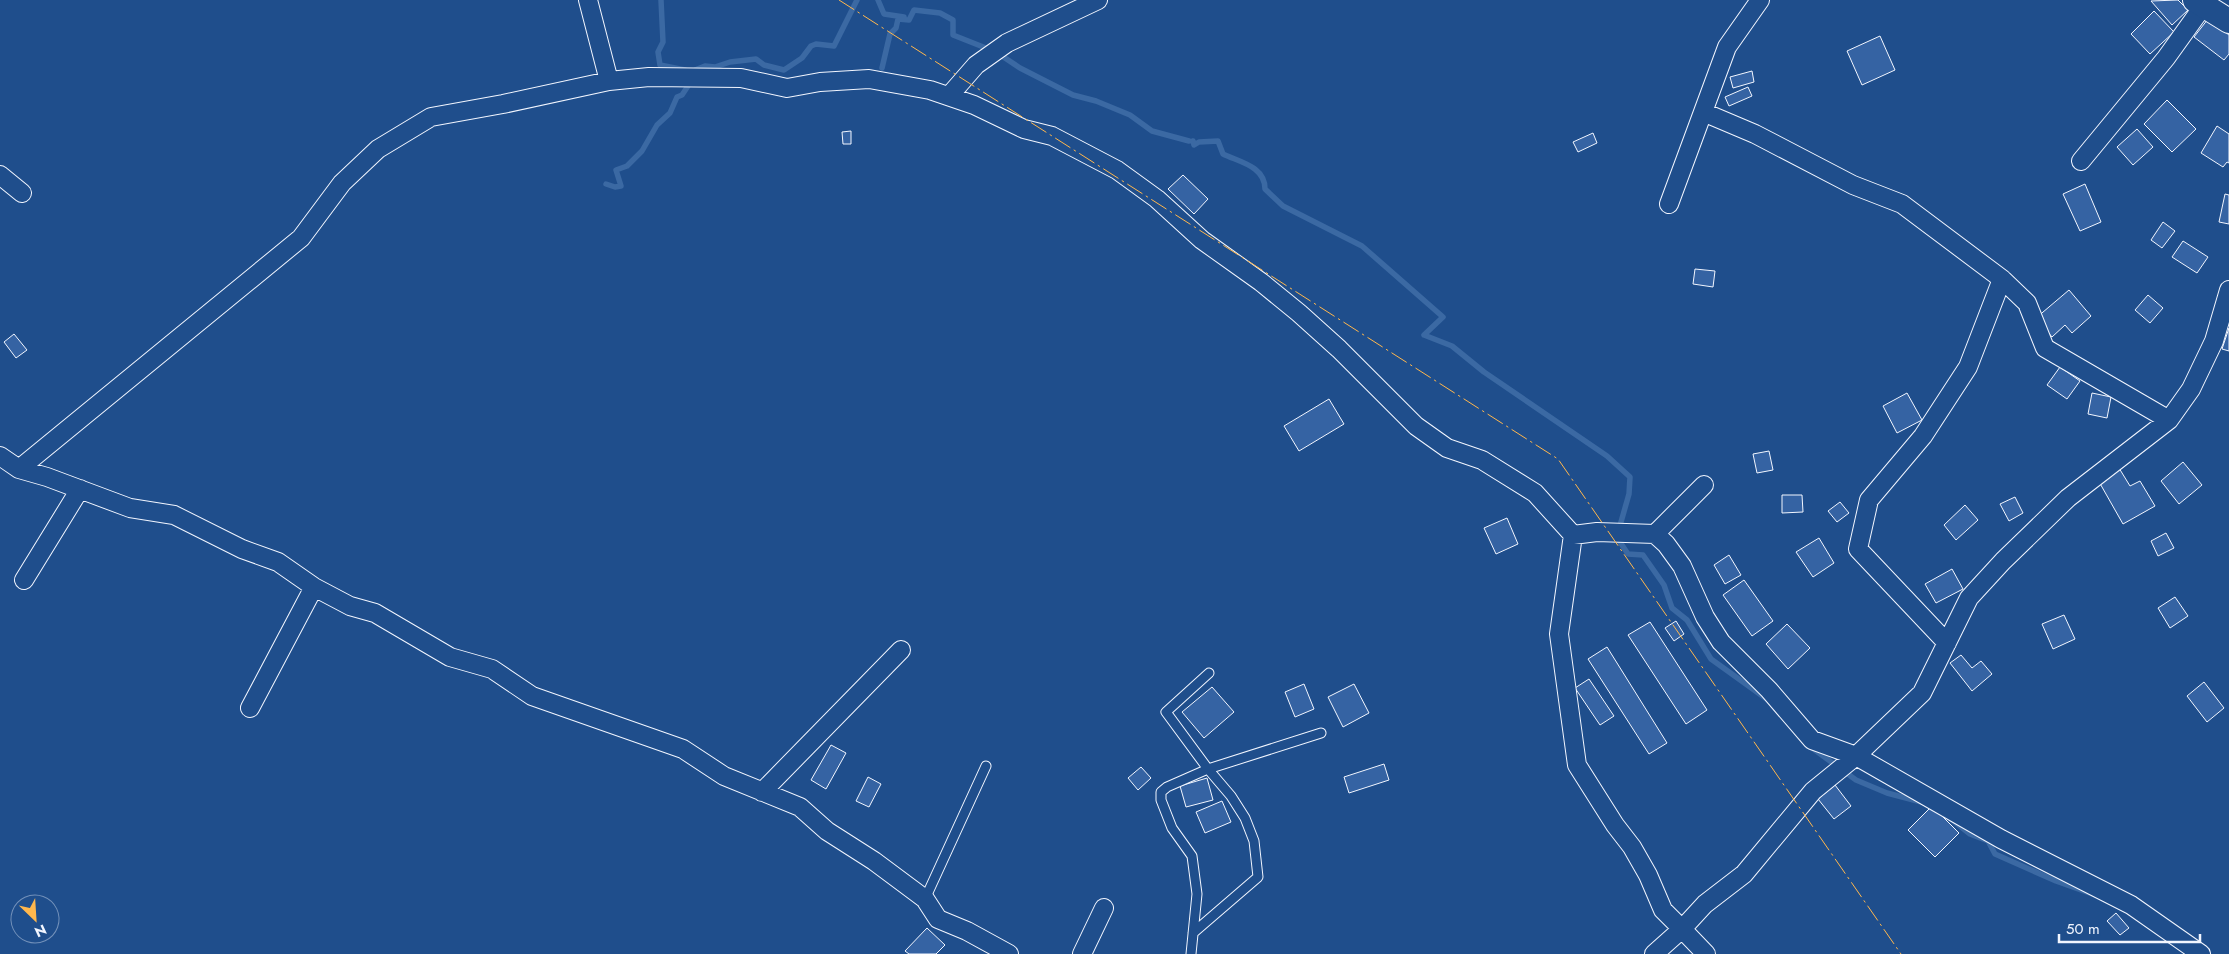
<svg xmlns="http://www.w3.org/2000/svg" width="2229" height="954" font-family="Jost,sans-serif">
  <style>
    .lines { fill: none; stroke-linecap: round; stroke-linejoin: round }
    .stream { stroke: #3b69a3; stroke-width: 5.5 }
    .building { fill: #3563a3; stroke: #f2f6ff }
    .lane-casing { stroke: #f2f6ff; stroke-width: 11 }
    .street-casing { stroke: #f2f6ff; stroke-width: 20 }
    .secondary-casing { stroke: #f2f6ff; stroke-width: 26 }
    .lane { stroke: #1f4e8c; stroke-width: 9 }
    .street { stroke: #1f4e8c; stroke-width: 18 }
    .secondary { stroke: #1f4e8c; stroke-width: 24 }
    .power { stroke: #ffb74d; stroke-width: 1; stroke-dasharray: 18 4 2.5 4; stroke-linecap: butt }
  </style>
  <rect width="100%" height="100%" fill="#1f4e8c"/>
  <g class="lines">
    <path class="stream" d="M661,0L663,42L658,52L660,65L685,70
      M878,0L884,14L904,17
      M882,68L890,34L896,28L898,19L909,20L914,10L940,13L953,20V35L996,52L1020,68L1073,95L1096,101L1130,115L1152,131L1189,141
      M695,70L705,66L715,67L730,62L756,59L764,65L784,70L802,58L811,46L816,44L834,46L857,0
      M1193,141L1194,145L1199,142L1218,141L1223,154C1239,162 1265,166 1265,189L1283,206L1362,246L1443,317L1424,335L1452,346L1484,372L1607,456L1630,477L1629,494L1619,529
      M606,184L615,187L621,186L616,170L627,166L642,151L657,125L670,113L677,97L682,95L692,80
      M1618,539L1628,554L1643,555L1664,585L1672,608L1687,620L1711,659L1768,700
      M1808,745L1856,780L1887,793L1925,803
      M1950,818L1970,834L1988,841L1995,854L2056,881L2095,895"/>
  </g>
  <path class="building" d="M2178,0L2188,10L2172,25L2151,1Z
    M2154,11L2174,32L2150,54L2131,34Z
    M2208,19L2229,35V54L2224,60L2194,37Z
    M1880,36L1895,70L1862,85L1847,51Z
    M1752,71L1754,82L1733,88L1730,77Z
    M1748,87L1752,96L1729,106L1725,97Z
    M2167,100L2196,129L2172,152L2144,124Z
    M2217,126L2229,134V163L2227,162L2223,167L2201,153Z
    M2137,129L2153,147L2133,165L2117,147Z
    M851,131V144H843L842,132Z
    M1593,133L1597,143L1578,152L1573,142Z
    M1183,175L1208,199L1194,214L1168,189Z
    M2085,184L2101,222L2080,231L2063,194Z
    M2225,194L2229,195V224L2219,222Z
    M2163,222L2175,231L2162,248L2151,240Z
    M2183,241L2208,257L2197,273L2172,257Z
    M1695,269L1715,271L1713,287L1693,284Z
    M2069,290L2091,316L2072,333L2065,325L2052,337L2036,318Z
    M2148,295L2163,308L2150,323L2135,310Z
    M2229,328V351L2222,349Z
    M14,334L27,350L16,358L4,342Z
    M2060,367L2080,381L2067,399L2047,385Z
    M1907,393L1922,420L1897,433L1883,406Z
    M2092,393L2111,397L2107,418L2088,414Z
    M1329,399L1344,424L1299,451L1284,426Z
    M1769,451L1773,470L1757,473L1753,454Z
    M2183,462L2202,485L2179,504L2161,481Z
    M2119,468L2130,486L2140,481L2155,506L2123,524L2098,480Z
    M1782,495H1802L1803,512L1782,513Z
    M2015,497L2023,513L2009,521L2000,504Z
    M1840,502L1849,513L1837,522L1828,511Z
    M1965,505L1978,520L1956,540L1944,525Z
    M1507,518L1518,544L1496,554L1484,528Z
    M2166,533L2174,548L2158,556L2151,541Z
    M1819,538L1834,563L1813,577L1796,552Z
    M1729,555L1741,575L1725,584L1714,565Z
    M1952,569L1963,589L1936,603L1925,584Z
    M1744,580L1773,621L1752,636L1723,595Z
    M2175,597L2188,616L2170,628L2158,608Z
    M2064,615L2075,639L2053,649L2042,624Z
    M1676,621L1684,634L1674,641L1665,628Z
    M1650,622L1707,710L1686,724L1628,635Z
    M1787,624L1810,648L1788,669L1766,644Z
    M1607,647L1667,743L1649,754L1588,659Z
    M1961,655L1972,668L1981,661L1992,674L1972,691L1950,663Z
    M1589,679L1614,716L1600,725L1575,688Z
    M2204,682L2224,708L2207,722L2187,696Z
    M1304,684L1314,709L1295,717L1285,692Z
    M1354,684L1369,713L1343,727L1328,697Z
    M1212,687L1234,712L1204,738L1182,712Z
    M831,745L846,753L826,789L811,780Z
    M1384,764L1389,780L1349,793L1344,777Z
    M1141,767L1151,778L1138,790L1128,778Z
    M868,777L881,784L869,807L856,801Z
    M1207,778L1213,800L1186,807L1180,786Z
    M1835,785L1851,806L1834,819L1818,799Z
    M1222,801L1231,822L1205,833L1196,812Z
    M1932,806L1959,833L1935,857L1908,830Z
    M2116,913L2129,928L2120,935L2107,921Z
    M927,928L945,945L936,954H909L905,951Z"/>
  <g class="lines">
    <g class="lane-casing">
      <path id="lane" d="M925,899L986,766
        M1193,933L1258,877L1254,841L1245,818L1231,796L1208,769L1166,712L1209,673
        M1191,954L1197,894L1192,856L1172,828L1161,800V792L1167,787L1208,769L1321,733"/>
    </g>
    <g class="street-casing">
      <path id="street" d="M588,0L609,81
        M949,96L976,65L1007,43L1098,0
        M1703,112L1755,134L1853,185L1902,204L2002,279L2027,303L2045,348L2169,420
        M2081,161L2166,58L2204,5
        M0,175L22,193
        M1669,204L1727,47L1760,0
        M0,456L19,469L47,477L130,508L174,515L242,549L278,562L314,587L350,606L375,613L450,657L492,669L532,696L683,749L724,776L800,807L827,831L874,861L925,899L938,919L967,931L1009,954
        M19,469L301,238L342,183L378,149L431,117L503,104L609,81L649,77L741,78L787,88L820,82L869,79L930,90L974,105L1024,129L1052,136L1117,170L1157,199L1202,240L1261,282L1299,313L1339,349L1416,426L1447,448L1482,460L1535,493L1573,535L1597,532L1655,534L1666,544L1682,566L1705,617L1721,642L1769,690L1812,740L1856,756L1813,791L1744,874L1705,904L1682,929L1706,954
        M1655,534L1704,485
        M1573,535L1559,634L1577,765L1615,825L1632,847L1648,875L1663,910L1682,929L1654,954
        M24,580L80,489
        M1947,643L1858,549L1869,500L1923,436L1968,367L2002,279
        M250,708L314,587
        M762,792L901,650
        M1082,954L1104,908
        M2201,954L2131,905L2001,839L1856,756L1922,693L1969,598L2003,561L2068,498L2169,420L2191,389L2214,341L2229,290"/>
    </g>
    <g class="secondary-casing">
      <path id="secondary" d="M2195,0L2229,21"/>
    </g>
    <use href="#lane" class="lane"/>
    <use href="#street" class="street"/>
    <use href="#secondary" class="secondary"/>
    <path class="power" d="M839,0L1558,459L1901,954"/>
  </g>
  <g transform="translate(35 919) rotate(155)"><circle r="24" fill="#1f4e8c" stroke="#7391ba"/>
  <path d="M0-4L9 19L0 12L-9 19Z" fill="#ffb74d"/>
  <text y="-8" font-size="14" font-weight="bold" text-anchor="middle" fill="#f2f6ff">N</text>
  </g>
  <path d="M2059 934v8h141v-8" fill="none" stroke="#f2f6ff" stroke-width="2.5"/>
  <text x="2066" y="934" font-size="15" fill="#f2f6ff" stroke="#1f4e8c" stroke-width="4" paint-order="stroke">50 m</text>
</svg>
